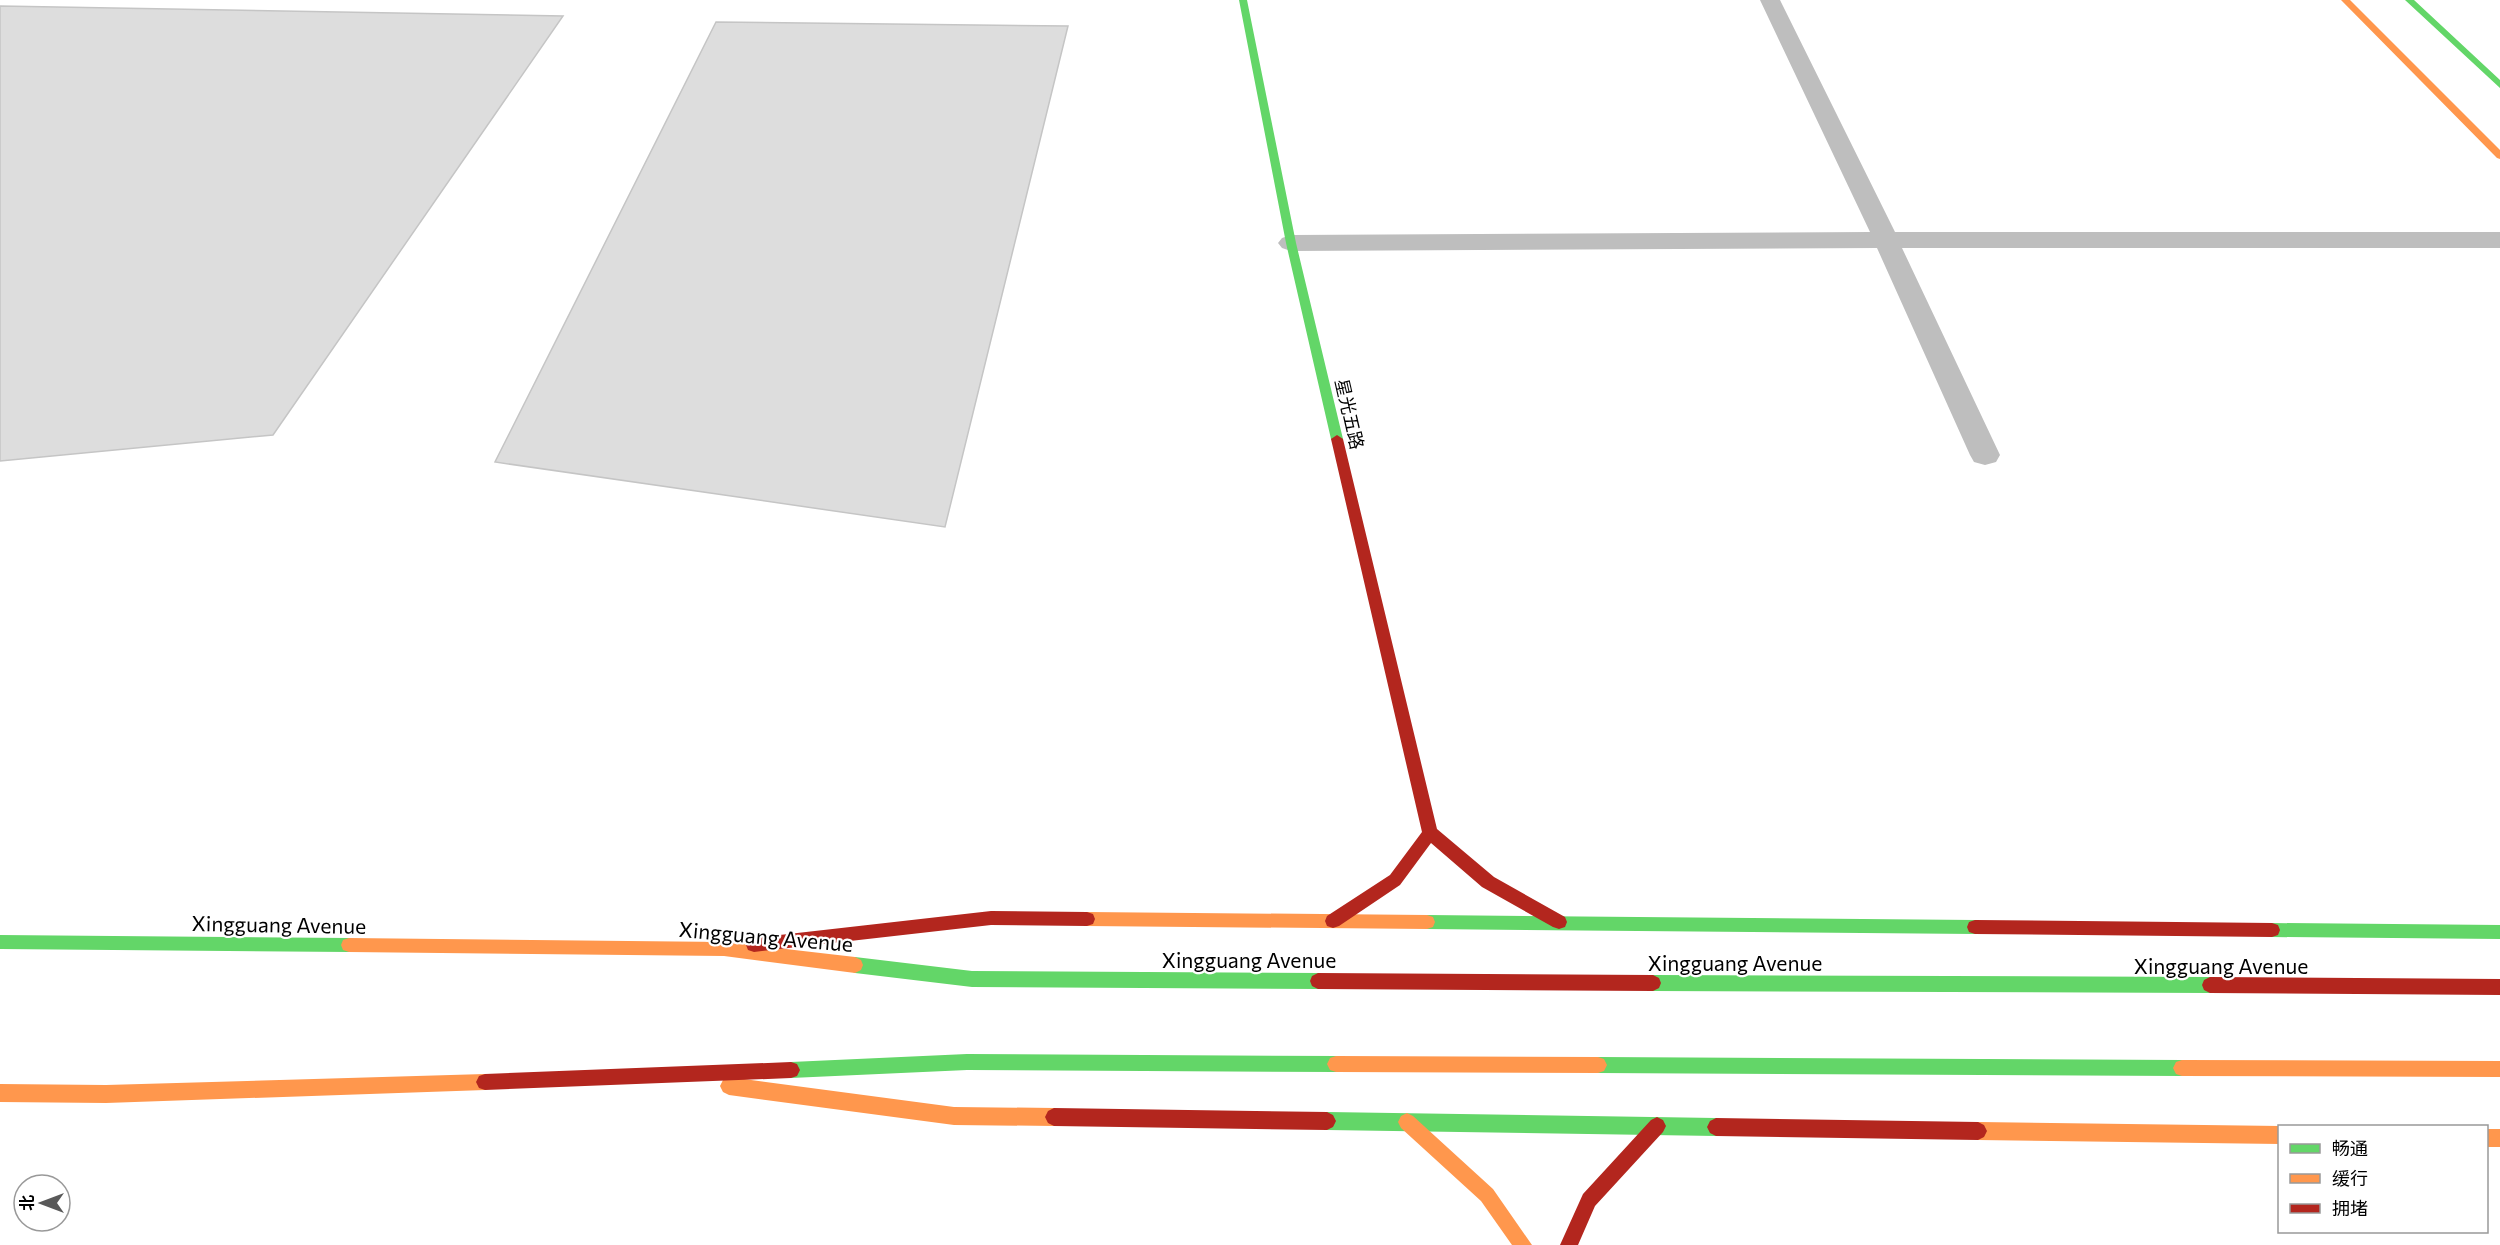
<svg xmlns="http://www.w3.org/2000/svg" width="2500" height="1245" font-family="Commissioner,'Noto Sans SC',sans-serif">
  <style>
    .building { fill: #ddd; stroke: #c5c5c5; stroke-width: 1.5 }
    .lines { fill: none; stroke-linecap: round; stroke-linejoin: round }
    .street { fill: #bebebe; fill-rule: evenodd }
    .fast { fill: #63d668; fill-rule: evenodd }
    .slow { fill: #ff974d; fill-rule: evenodd }
    .jam { fill: #b3261e; fill-rule: evenodd }
    .labels { text-anchor: middle; dominant-baseline: central; stroke-width: 4.5; stroke-linejoin: round; paint-order: stroke }
    .street-label { font-size: 18px; fill: #000; stroke: #fff }
    .near-street-label { font-size: 21px; fill: #000; stroke: #fff }
  </style>
  <rect width="100%" height="100%" fill="#fff"/>
  <path class="building" d="M0,6L563,16L273,435L0,461Z
    M716,22L1068,26L945,527L495,462Z"/>
  <g class="lines">
    <path class="street" d="M1760,0H1780L1895,232H2500V248H1902L2000,455L1996,462L1985,465L1974,462L1970,455L1877,248L1291,251L1282,248L1278,243L1282,238L1291,235L1870,232Z"/>
    <path class="fast" d="M1239,0H1247L1296,243L1343,439L1337,443L1331,439L1286,243Z
      M2405,0H2414L2500,80V88Z
      M1427,915L1975,920L1981,922L1983,927L1981,932L1975,934L1427,929L1421,927L1419,922L1421,917Z
      M2272,923L2500,925V939L2272,937L2266,935L2264,930L2266,925Z
      M0,935L349,938L355,940L357,945L355,950L349,952L0,949Z
      M855,957L972,971L1318,973L1324,976L1326,981L1324,986L1318,989L972,987L855,973L849,970L847,965L849,960Z
      M1653,975L2210,977L2216,980L2218,985L2216,990L2210,993L1653,991L1647,988L1645,983L1647,978Z
      M967,1054L1336,1056L1342,1058L1345,1064L1342,1070L1336,1072L967,1070L791,1078L785,1076L782,1070L785,1064L791,1062Z
      M1598,1057L2182,1060L2188,1062L2191,1068L2188,1074L2182,1076L1598,1073L1592,1071L1589,1065L1592,1059Z
      M1327,1112L1716,1118L1722,1121L1725,1127L1722,1133L1716,1136L1327,1130L1321,1127L1318,1121L1321,1115Z"/>
    <path class="slow" d="M2341,0H2350L2500,150V159L2497,158Z
      M1087,912L1427,915L1433,917L1435,922L1433,927L1427,929L1087,926L1081,924L1079,919L1081,914Z
      M349,938L724,942L855,957L861,960L863,965L861,970L855,973L724,956L349,952L343,950L341,945L343,940Z
      M1336,1056L1598,1057L1604,1059L1607,1065L1604,1071L1598,1073L1336,1072L1330,1070L1327,1064L1330,1058Z
      M2182,1060L2500,1061V1077L2182,1076L2176,1074L2173,1068L2176,1062Z
      M485,1074L491,1076L494,1082L491,1088L485,1090L106,1103L0,1102V1084L106,1085Z
      M729,1077L954,1107L1054,1108L1060,1111L1063,1117L1060,1123L1054,1126L954,1125L729,1095L723,1092L720,1086L723,1080Z
      M1407,1113L1413,1116L1493,1189L1532,1245H1512L1481,1201L1401,1128L1398,1122L1401,1116Z
      M1978,1122L2280,1126H2281L2280,1144L1978,1140L1972,1137L1969,1131L1972,1125Z
      M2486,1129H2500V1147H2486Z"/>
    <path class="jam" d="M1337,435L1343,439L1437,829L1494,877L1565,917L1567,922L1565,927L1559,929L1553,927L1482,887L1431,843L1400,885L1339,926L1333,928L1327,926L1325,921L1327,916L1390,875L1422,832L1331,439Z
      M991,911L1087,912L1093,914L1095,919L1093,924L1087,926L991,925L754,952L748,950L746,945L748,940L754,938Z
      M1975,920L2272,923L2278,925L2280,930L2278,935L2272,937L1975,934L1969,932L1967,927L1969,922Z
      M1318,973L1653,975L1659,978L1661,983L1659,988L1653,991L1318,989L1312,986L1310,981L1312,976Z
      M2210,977L2500,979V995L2210,993L2204,990L2202,985L2204,980Z
      M791,1062L797,1064L800,1070L797,1076L791,1078L485,1090L479,1088L476,1082L479,1076L485,1074Z
      M1054,1108L1327,1112L1333,1115L1336,1121L1333,1127L1327,1130L1054,1126L1048,1123L1045,1117L1048,1111Z
      M1657,1117L1663,1120L1666,1126L1663,1132L1595,1206L1578,1245H1560L1583,1194L1651,1120Z
      M1716,1118L1978,1122L1984,1125L1987,1131L1984,1137L1978,1140L1716,1136L1710,1133L1707,1127L1710,1121Z"/>
  </g>
  <g class="labels">
    <g class="street-label">
      <text transform="translate(1350 414) rotate(77)">星光五路</text>
    </g>
    <g class="near-street-label">
      <text transform="translate(279 924) rotate(1)">Xingguang Avenue</text>
      <text transform="translate(766 936) rotate(5)">Xingguang Avenue</text>
      <text x="1249" y="959">Xingguang Avenue</text>
      <text x="1735" y="962">Xingguang Avenue</text>
      <text x="2221" y="965">Xingguang Avenue</text>
    </g>
  </g>
  <rect x="2278" y="1125" width="210" height="108" fill="#ffffff" stroke="#999999" stroke-width="1.5"/>
  <rect x="2290" y="1144" width="30" height="9" fill="#63d668" stroke="#999999" stroke-width="1.5"/>
  <text x="2332" y="1155" font-size="18" fill="#000000">畅通</text>
  <rect x="2290" y="1174" width="30" height="9" fill="#ff974d" stroke="#999999" stroke-width="1.5"/>
  <text x="2332" y="1185" font-size="18" fill="#000000">缓行</text>
  <rect x="2290" y="1204" width="30" height="9" fill="#b3261e" stroke="#999999" stroke-width="1.5"/>
  <text x="2332" y="1215" font-size="18" fill="#000000">拥堵</text>
  <g transform="translate(42 1203) rotate(270)"><circle r="28" fill="#ffffff" stroke="#999999" stroke-width="1.5"/>
  <path d="M0-4.5L10 22L0 15L-10 22Z" fill="#595959"/>
  <text y="-9" font-size="16" font-weight="bold" text-anchor="middle" fill="#000000">北</text>
  </g>
</svg>
